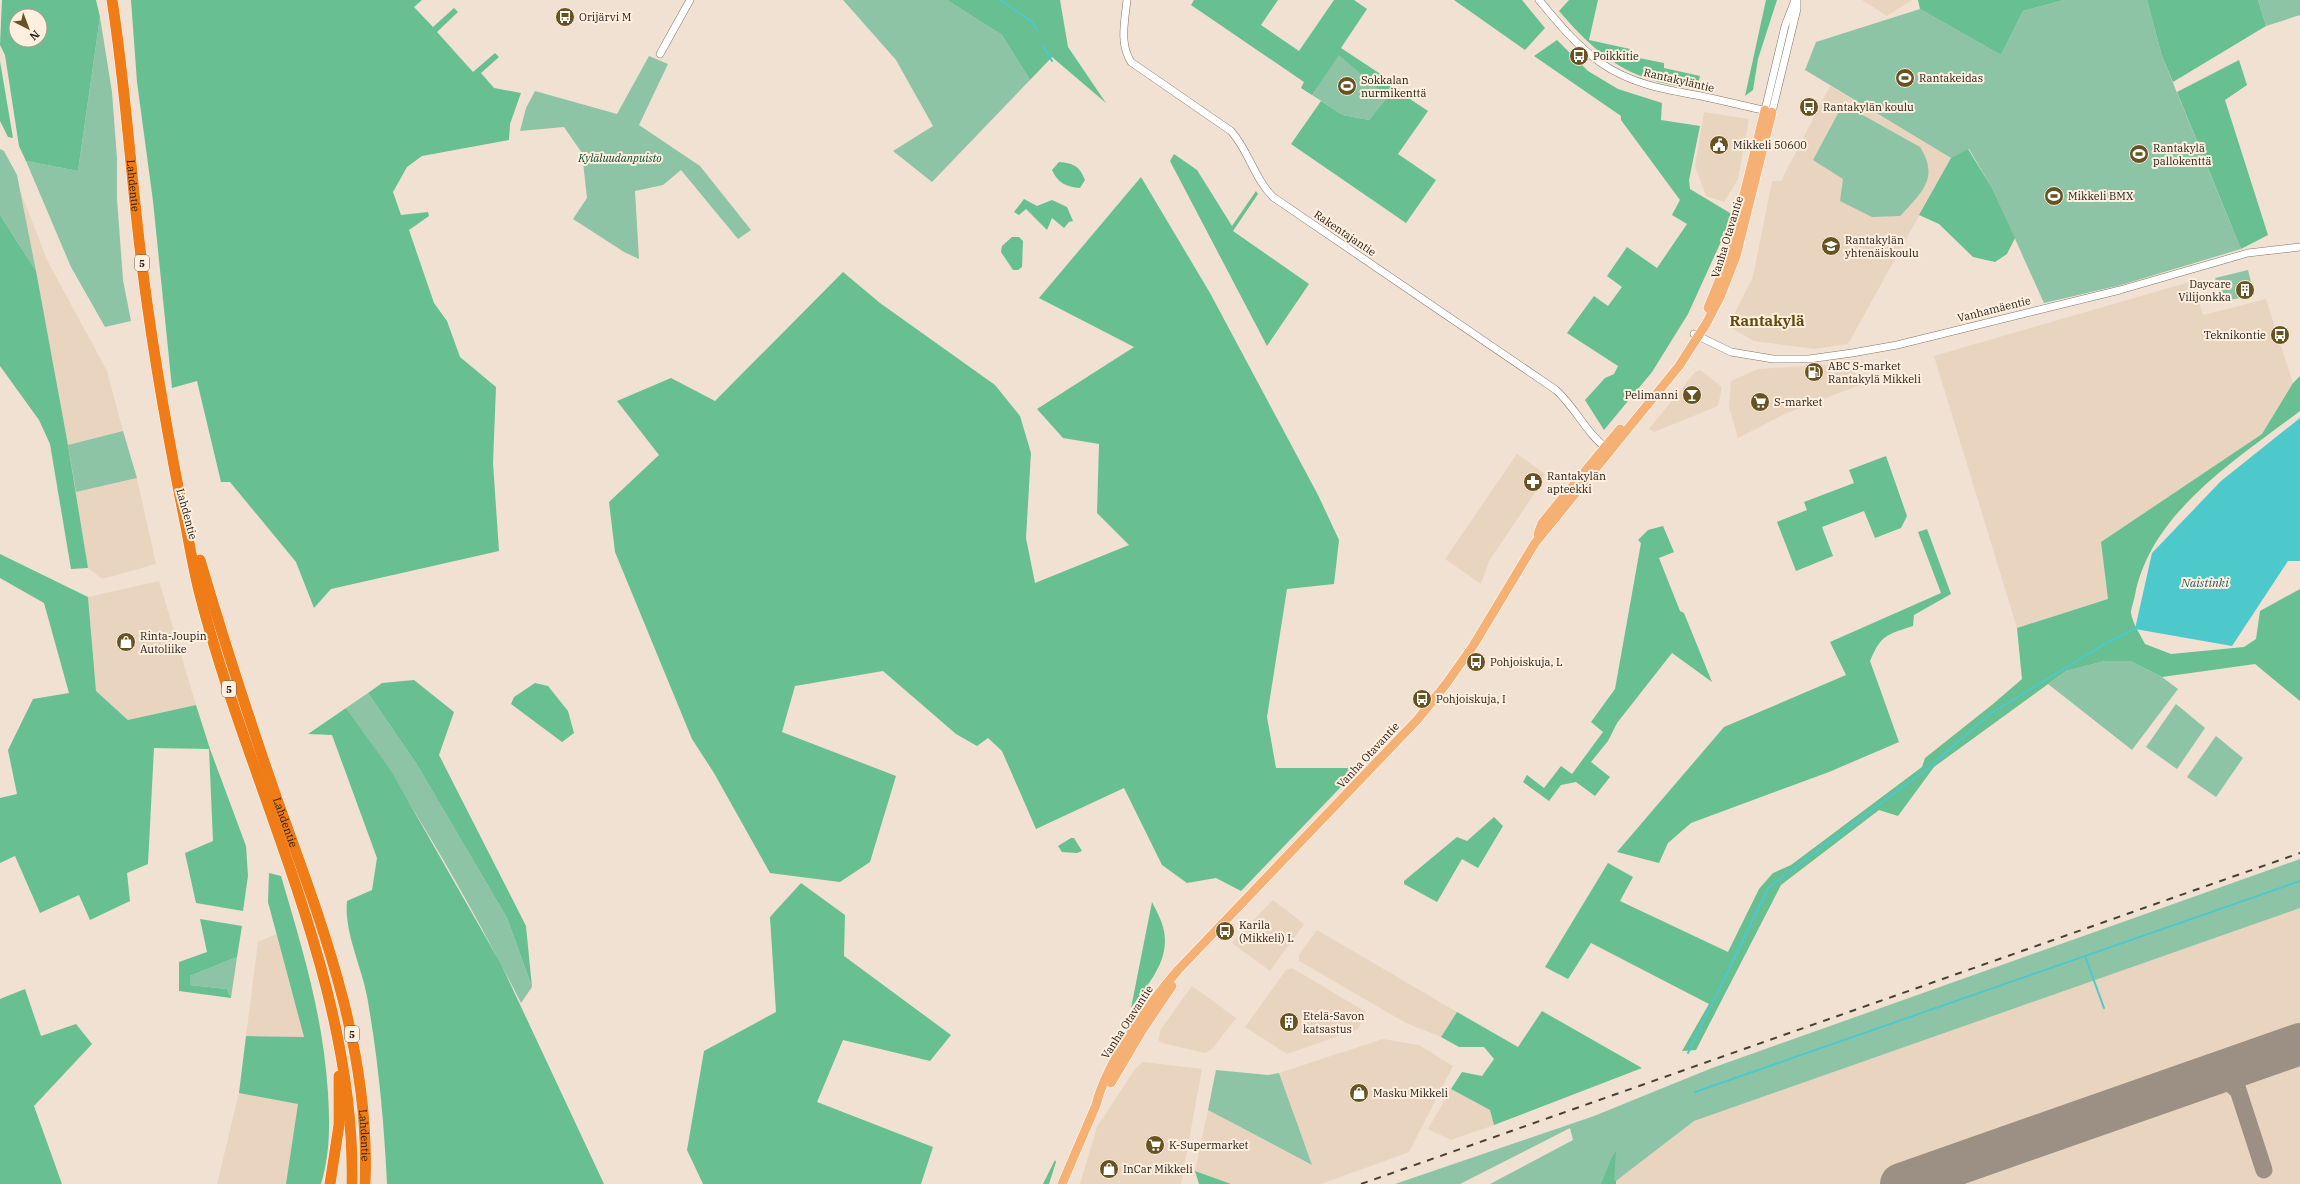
<svg xmlns="http://www.w3.org/2000/svg" width="2300" height="1184" font-family="'IBM Plex Serif',serif">
  <style>
    .built { fill: #e9d4bf }
    .green { fill: #8dc4a6 }
    .forest { fill: #67bf92; fill-rule: evenodd }
    .water { fill: #4dc9cc }
    .lines { fill: none; stroke-linecap: round; stroke-linejoin: round }
    .stream { stroke: #4dc9cc; stroke-width: 2 }
    .taxiway { stroke: #9c9085; stroke-width: 17 }
    .runway { stroke: #9c9085; stroke-width: 42 }
    .minor-casing { stroke: #847668; stroke-width: 8 }
    .major-casing { stroke: #fff; stroke-width: 10 }
    .highway-casing { stroke: #fff; stroke-width: 12 }
    .minor { stroke: #fff; stroke-width: 7 }
    .major { stroke: #f5b074; stroke-width: 9 }
    .highway { stroke: #ef7c17; stroke-width: 11 }
    .rail { stroke: #474038; stroke-width: 2; stroke-dasharray: 7 7; stroke-linecap: butt }
    .labels { text-anchor: middle; dominant-baseline: central; stroke-width: 4; stroke-linejoin: round; paint-order: stroke }
    .shield { fill: #ffefdf; stroke: #685f56; stroke-width: 1 }
    .shield-label { font-size: 10px; font-weight: bold; fill: #27211b }
    .poi-label { font-size: 11px; fill: #27211b; stroke: #ffefdf; text-anchor: start }
    .street-label { font-size: 11px; fill: #27211b; stroke: #ffefdf }
    .park-label { font-size: 11px; font-style: italic; fill: #034e31; stroke: #ffefdf }
    .water-label { font-size: 12px; font-style: italic; fill: #2d6162; stroke: #ffefdf }
    .district-label { font-size: 15px; font-weight: bold; fill: #624c0f; stroke: #ffefdf }
  </style>
  <rect width="100%" height="100%" fill="#f1e1d2"/>
  <path class="built" d="M1862,0H1912L1887,16Z
    M1830,86L1951,158L1848,344L1815,349L1754,341L1728,326L1753,277L1772,181H1781Z
    M1704,112L1749,119L1738,179L1724,202L1706,196L1695,166Z
    M20,190L47,260L107,371L123,431L68,445Z
    M2193,281L2203,315L2266,299L2293,383L2262,434L2101,542L2108,599L2017,628L1934,356Z
    M1851,363L1860,385L1787,413L1738,438L1729,407L1731,381L1758,369Z
    M1700,370L1722,387L1718,406L1654,432L1649,429L1695,372Z
    M1517,454L1545,474L1534,494L1489,561L1481,584L1445,559Z
    M137,478L156,564L102,579L88,568L76,492Z
    M159,581L196,705L129,720L96,691L88,597Z
    M1273,900L1304,924L1270,971L1232,943Z
    M2300,908V1184H1616V1181L1694,1121Z
    M1317,930L1457,1012L1441,1037L1406,1023L1299,961V955Z
    M276,934L304,1037L246,1036L258,942Z
    M1292,968L1366,1012L1358,1029L1287,1054L1245,1027L1286,970Z
    M1192,986L1236,1018L1213,1048L1205,1053L1162,1043L1158,1040L1161,1029Z
    M1383,1039L1419,1045L1453,1066L1409,1152L1321,1184H1231L1195,1171L1208,1110L1311,1165L1279,1073Z
    M1143,1062L1202,1069L1181,1184H1080L1097,1127L1135,1069Z
    M1451,1089L1490,1110L1494,1125L1451,1140L1428,1129Z
    M239,1093L298,1104L287,1184H217Z"/>
  <path class="green" d="M843,0H947L1002,35L1030,80L932,182L893,151L933,126L896,60Z
    M2064,0H2147L2162,56L2241,249L2121,285L2044,303L1992,188L1969,149L1951,158L1805,70L1816,42L1920,9L2001,55L2023,11Z
    M2258,0H2300V15L2266,26Z
    M100,17L112,92L117,158V199L123,280L131,321L105,327L71,267L26,161L78,171Z
    M1339,54L1389,97L1369,120L1343,115L1312,95Z
    M649,56L668,64L639,125L700,166L751,230L738,239L681,170L663,185L635,191L639,259L624,252L573,219L587,198L582,153L564,127L520,131L526,108L535,91L617,114Z
    M1843,104L1920,147C1940,178 1921,193 1900,216L1872,217L1840,201L1843,179L1813,160Z
    M0,149L4,151L17,175L36,271L0,215Z
    M2248,270L2251,282L2236,286L2239,298L2222,302L2215,278Z
    M123,431L137,478L76,492L68,445Z
    M2105,661H2130L2162,677L2178,689L2132,750L2048,684L2066,671Z
    M368,693L416,763L507,918L532,987L521,1003C469,901 412,801 346,708Z
    M2176,704L2205,728L2177,769L2146,747Z
    M2216,736L2243,758L2216,797L2187,777Z
    M2300,859V908L1694,1121L1616,1181V1184H1490L1573,1140L1570,1128L1460,1184H1395L1594,1116L1712,1068Z
    M237,957L231,998L227,989L190,985V976Z
    M1216,1070L1268,1075L1279,1073L1312,1165L1208,1110Z"/>
  <path class="forest" d="M2,0H96L100,17L78,171L26,161L19,146L5,55L0,45ZM16,16H40V40H16Z
    M131,0H422L414,7L433,27L454,8L458,12L437,32L473,72L495,53L499,57L481,73L494,88L521,93L510,124L509,140L422,156L407,167L393,192L401,215L428,212L429,216L409,230L434,303L447,321L460,357L496,387L493,463L499,551L331,589L314,608L296,562L230,482H221L197,381L172,388L153,201L137,82Z
    M947,0H1060L1068,47L1106,103L1052,57L1030,80L1002,35Z
    M1194,0H1278L1261,25L1299,51L1334,0H1354L1367,9L1341,48L1391,81L1389,85L1428,111L1398,154L1436,180L1406,223L1291,144L1321,101L1343,115L1369,120L1388,97L1339,55L1312,95L1301,88L1304,82L1191,5Z
    M1454,0H1522L1545,28L1525,50Z
    M1569,0H1598L1589,40L1630,49L1629,56L1664,63V68L1700,76L1697,89C1682,86 1666,85 1652,80C1612,68 1585,41 1559,11Z
    M1766,0H1777L1758,59L1753,90L1745,96Z
    M1918,0H2064L2023,11L2001,55L1920,9Z
    M2147,0H2258L2266,26L2173,82L2162,56Z
    M1557,40L1588,71L1618,89L1662,103L1661,120L1700,126L1689,180L1690,189L1735,216L1729,224L1688,314L1652,372L1604,430L1585,400L1605,378L1614,374L1618,366L1567,333L1594,296L1608,306L1622,287L1607,276L1627,247L1657,268L1687,224L1672,215L1680,200L1621,120V116L1534,56Z
    M0,60V61L13,138L8,137L0,121Z
    M2239,60L2247,85L2225,100L2268,235L2241,249L2177,92Z
    M1968,149L1992,188L2015,238L2007,254L1995,262L1973,257L1939,224L1919,215L1951,158Z
    M1174,154L1197,170L1232,226L1256,191L1258,194L1233,231L1309,284L1267,346L1170,161Z
    M1059,162C1074,163 1080,167 1085,180L1080,188C1066,187 1058,183 1052,170Z
    M1141,177L1210,293L1318,495L1339,540L1334,584L1287,589L1267,717L1276,768H1359L1241,891L1216,878L1187,883L1162,865L1124,788L1036,829L1002,751L988,738L977,746L956,734L883,671L795,686L782,732L896,776L870,862L840,882L770,873L714,773L692,739L615,552L609,502L659,455L617,401L671,378L715,401L843,272L880,303L995,385L1020,416L1031,453L1026,538L1035,583L1129,545L1097,513L1099,444L1063,438L1037,409L1134,347L1039,298Z
    M1024,199L1037,206L1052,200L1067,207L1073,221L1069,222L1064,228L1052,218L1047,230L1026,209L1019,215L1014,212Z
    M0,215L36,271L68,445L88,568L71,569L50,444L39,420L0,366Z
    M1012,237H1019L1023,241L1022,267L1018,270H1013L1001,252L1002,246Z
    M2300,376V411C2237,459 2151,512 2135,595C2134,601 2131,608 2131,613C2132,622 2141,636 2145,644L2171,654L2244,647L2256,639L2260,611L2300,589V701L2255,664L2162,677L2130,661H2105L2066,671L1934,767L1898,816L1879,810L1781,885L1696,1050L1682,1051L1709,1004L1591,943L1568,979L1545,967L1608,863L1633,877L1620,901L1728,952L1759,889L1773,873L1791,865L1922,767L1925,758L1993,704L2022,679L2017,628L2108,599L2101,542L2262,434L2293,383Z
    M1886,456L1907,516L1901,528L1875,538L1864,511L1822,527L1833,556L1796,571L1777,522L1807,510L1804,502L1854,483L1849,470Z
    M1663,526L1674,552L1659,558L1680,611L1684,613L1712,682L1672,653L1617,723L1608,741L1591,762L1610,777L1595,796L1576,782L1561,785L1549,801L1523,782L1527,775L1544,788L1561,766L1572,774L1603,732L1591,722L1615,689L1641,543L1638,540L1648,530Z
    M1927,529L1951,594L1914,615L1913,626C1886,635 1881,635 1870,661L1899,742L1829,772L1691,823L1668,843L1659,863L1617,852L1724,727L1846,675L1830,642L1941,593L1918,532Z
    M0,554L88,597L96,691L128,720L196,705L210,749L246,846L248,876L243,911L196,903L185,853L213,841L209,749L154,748L148,864L127,873L130,901L90,920L79,895L40,913L15,856L0,863V798L17,794L8,750L33,699L69,693L44,603L0,578Z
    M414,680L454,712L439,755L526,926L532,987L507,918L416,763L368,693L382,683Z
    M535,683L548,686L568,711L574,733L562,742L511,704L514,697Z
    M346,708L391,771L501,964L604,1184H387C384,1120 378,1058 367,996C361,965 344,932 347,901L372,890L377,858L332,735L308,734Z
    M1494,817L1503,826L1478,868L1462,859L1437,902L1404,884V881L1457,837L1467,841Z
    M1071,838H1074L1082,851L1077,853L1062,852L1058,846Z
    M269,873L281,876C303,951 323,1015 328,1093C330,1125 330,1154 321,1184H286L298,1104L239,1093L246,1036L304,1037L268,902Z
    M801,883L845,915L844,956L951,1035L930,1061L843,1040L817,1102L933,1147L921,1184H703L687,1150L704,1051L776,1012L770,917Z
    M1152,902C1156,910 1161,919 1163,927C1172,959 1148,984 1131,1008Z
    M200,919L242,926L237,957L190,976V985L227,989L231,998L179,991V962L207,952Z
    M25,989L41,1036L76,1024L92,1044L34,1106L62,1184H0V999Z
    M1542,1011L1642,1068L1494,1125L1490,1110L1451,1089L1462,1072L1482,1076L1494,1059L1484,1047H1459L1441,1037L1457,1012L1518,1047Z
    M1616,1151L1614,1180L1616,1181V1184H1601L1612,1157Z
    M1055,1160L1056,1162L1049,1184H1043Z
    M1195,1171L1231,1184H1199Z"/>
  <path class="water" d="M2300,418V561H2288L2232,646L2135,629L2152,553L2221,481Z"/>
  <g class="lines">
    <path class="stream" d="M1000,0L1032,22L1037,30
      M1043,46L1052,61
      M2085,956L2104,1008
      M1688,1053L1769,887L1928,768L1990,714L2108,642L2135,629
      M1695,1092L2300,881"/>
    <path class="taxiway" d="M2251,1061L2239,1073L2236,1084L2264,1170
      M2208,1076L2225,1078L2236,1089"/>
    <path class="runway" d="M1901,1184L2300,1044"/>
    <g class="minor-casing">
      <path id="minor" d="M1127,0C1125,21 1119,43 1131,62L1231,131C1249,151 1254,178 1273,197L1556,390C1576,408 1587,435 1609,450
        M1539,0C1558,23 1577,46 1601,63C1631,84 1666,90 1701,96C1725,101 1748,107 1772,112L1797,9V0
        M660,54L690,0
        M1765,110L1785,26L1795,0
        M1694,334L1731,352L1773,359H1809L1852,353L1897,345L2120,290L2248,253L2300,247"/>
    </g>
    <g class="major-casing">
      <path id="major" d="M1708,308L1728,259L1765,110
        M1538,534L1542,523L1620,429
        M1111,1083L1143,1029L1172,986
        M1062,1184L1096,1105C1107,1061 1149,1004 1178,970L1418,719L1446,684L1473,646L1535,543L1679,366L1706,324L1720,297L1736,256L1772,112"/>
    </g>
    <g class="highway-casing">
      <g id="highway">
        <path id="s1" d="M112,0C125,82 130,165 140,248C150,335 165,421 182,507C188,535 192,563 199,591C248,786 356,980 352,1184"/>
        <path id="s2" d="M200,560C224,641 250,722 278,802C322,924 371,1051 365,1184"/>
        <path d="M330,1184L339,1125V1076"/>
      </g>
    </g>
    <use href="#minor" class="minor"/>
    <use href="#major" class="major"/>
    <use href="#highway" class="highway"/>
    <path class="rail" d="M1361,1184L2300,853"/>
  </g>
  <defs>
    <g id="bus-disc" transform="scale(1)"><circle r="9.5" fill="#665321" stroke="#ffefdf"/><path d="M-5-6H5V4H4V6H2V4H-2V6H-4V4H-5ZM-3.5-4V0h7V-4ZM-3.5 1.2v1.5H-2V1.2ZM2 1.2v1.5H3.5V1.2Z" fill="#fff"/></g>
    <g id="stadium-disc" transform="scale(1)"><circle r="9.5" fill="#665321" stroke="#ffefdf"/><path d="M0-5a6.5 5 0 1 0 0 10a6.5 5 0 1 0 0-10ZM-3.5-1.8h7v3.6h-7Z" fill="#fff"/></g>
    <g id="civic-disc" transform="scale(1)"><circle r="9.5" fill="#665321" stroke="#ffefdf"/><path d="M-.6-6.5H3V-4.5H.6V-3L4-1V1h2V6H-6V1h2V-1L-.6-3ZM-1.2 2.5V6h2.4V2.5Z" fill="#fff"/></g>
    <g id="school-disc" transform="scale(1)"><circle r="9.5" fill="#665321" stroke="#ffefdf"/><path d="M0-5L7-2L0 1L-7-2ZM-4 1L0 2.5L4 1V4Q0 6-4 4Z" fill="#fff"/></g>
    <g id="building-disc" transform="scale(1)"><circle r="9.5" fill="#665321" stroke="#ffefdf"/><path d="M-4-6H4V6H1V3H-1V6H-4ZM-2.5-4.3h1.7v1.8h-1.7ZM.8-4.3h1.7v1.8H.8ZM-2.5-1h1.7V.8h-1.7ZM.8-1h1.7V.8H.8Z" fill="#fff"/></g>
    <g id="fuel-disc" transform="scale(1)"><circle r="9.5" fill="#665321" stroke="#ffefdf"/><path d="M-5.5-6h7V0h2V4h1.3V-2.5L3-4.5l.8-.8L6-3V5H2.5V1h-1V6h-7ZM-4.2-4.7v3.2H.2V-4.7Z" fill="#fff"/></g>
    <g id="bar-disc" transform="scale(1)"><circle r="9.5" fill="#665321" stroke="#ffefdf"/><path d="M-6-5H6L.8 .8V4.5H3.5V6h-7V4.5H-.8V.8Z" fill="#fff"/></g>
    <g id="supermarket-disc" transform="scale(1)"><circle r="9.5" fill="#665321" stroke="#ffefdf"/><path d="M-6-5.5h2.5l.6 2H6L4.5 2H-2.5L-4.4-4H-6ZM-1.5 3.2a1.3 1.3 0 1 0 .1 0ZM3 3.2a1.3 1.3 0 1 0 .1 0Z" fill="#fff"/></g>
    <g id="pharmacy-disc" transform="scale(1)"><circle r="9.5" fill="#665321" stroke="#ffefdf"/><path d="M-2-6h4v4h4v4h-4v4h-4v-4h-4v-4h4Z" fill="#fff"/></g>
    <g id="shop-disc" transform="scale(1)"><circle r="9.5" fill="#665321" stroke="#ffefdf"/><path d="M-5-2.5h2.3a2.7 3.5 0 0 1 5.4 0H5L5.5 6h-11ZM-1.5-2.5h3a1.5 2.3 0 0 0-3 0Z" fill="#fff"/></g>
  </defs>
  <g fill-rule="evenodd">
    <use href="#bus-disc" x="565" y="17"/>
    <use href="#bus-disc" x="1579" y="56"/>
    <use href="#stadium-disc" x="1905" y="78"/>
    <use href="#stadium-disc" x="1347" y="86"/>
    <use href="#bus-disc" x="1809" y="107"/>
    <use href="#civic-disc" x="1719" y="145"/>
    <use href="#stadium-disc" x="2139" y="154"/>
    <use href="#stadium-disc" x="2054" y="196"/>
    <use href="#school-disc" x="1831" y="246"/>
    <use href="#building-disc" x="2245" y="290"/>
    <use href="#bus-disc" x="2280" y="335"/>
    <use href="#fuel-disc" x="1814" y="372"/>
    <use href="#bar-disc" x="1692" y="395"/>
    <use href="#supermarket-disc" x="1760" y="402"/>
    <use href="#pharmacy-disc" x="1533" y="482"/>
    <use href="#shop-disc" x="126" y="642"/>
    <use href="#bus-disc" x="1476" y="662"/>
    <use href="#bus-disc" x="1422" y="699"/>
    <use href="#bus-disc" x="1225" y="931"/>
    <use href="#building-disc" x="1289" y="1022"/>
    <use href="#shop-disc" x="1359" y="1093"/>
    <use href="#supermarket-disc" x="1155" y="1145"/>
    <use href="#shop-disc" x="1109" y="1169"/>
  </g>
  <g class="labels">
    <g class="shield">
      <rect x="135" y="255" width="14" height="16" rx="3"/>
      <rect x="222" y="681" width="14" height="16" rx="3"/>
      <rect x="345" y="1026" width="14" height="16" rx="3"/>
    </g>
    <g class="shield-label">
      <text x="142" y="263">5</text>
      <text x="229" y="689">5</text>
      <text x="352" y="1034">5</text>
    </g>
    <g class="poi-label">
      <text x="579" y="17">Orijärvi M</text>
      <text x="1593" y="56">Poikkitie</text>
      <text x="1919" y="78">Rantakeidas</text>
      <text x="1361" y="80">Sokkalan<tspan x="1361" dy="13">nurmikenttä</tspan></text>
      <text x="1823" y="107">Rantakylän koulu</text>
      <text x="1733" y="145">Mikkeli 50600</text>
      <text x="2153" y="148">Rantakylä<tspan x="2153" dy="13">pallokenttä</tspan></text>
      <text x="2068" y="196">Mikkeli BMX</text>
      <text x="1845" y="240">Rantakylän<tspan x="1845" dy="13">yhtenäiskoulu</tspan></text>
      <text x="2231" y="284" text-anchor="end">Daycare<tspan x="2231" dy="13">Vilijonkka</tspan></text>
      <text x="2266" y="335" text-anchor="end">Teknikontie</text>
      <text x="1828" y="366">ABC S-market<tspan x="1828" dy="13">Rantakylä Mikkeli</tspan></text>
      <text x="1678" y="395" text-anchor="end">Pelimanni</text>
      <text x="1774" y="402">S-market</text>
      <text x="1547" y="476">Rantakylän<tspan x="1547" dy="13">apteekki</tspan></text>
      <text x="140" y="636">Rinta-Joupin<tspan x="140" dy="13">Autoliike</tspan></text>
      <text x="1490" y="662">Pohjoiskuja, L</text>
      <text x="1436" y="699">Pohjoiskuja, I</text>
      <text x="1239" y="925">Karila<tspan x="1239" dy="13">(Mikkeli) L</tspan></text>
      <text x="1303" y="1016">Etelä-Savon<tspan x="1303" dy="13">katsastus</tspan></text>
      <text x="1373" y="1093">Masku Mikkeli</text>
      <text x="1169" y="1145">K-Supermarket</text>
      <text x="1123" y="1169">InCar Mikkeli</text>
    </g>
    <g class="street-label">
      <text transform="translate(1679 80) rotate(13)">Rantakyläntie</text>
      <text stroke="none"><textPath href="#s1" startOffset="187">Lahdentie</textPath></text>
      <text transform="translate(1345 233) rotate(34)">Rakentajantie</text>
      <text transform="translate(1727 237) rotate(-73)">Vanha Otavantie</text>
      <text transform="translate(1994 309) rotate(-14)">Vanhamäentie</text>
      <text transform="translate(187 514) rotate(75)">Lahdentie</text>
      <text transform="translate(1368 755) rotate(-47)">Vanha Otavantie</text>
      <text stroke="none"><textPath href="#s2" startOffset="276">Lahdentie</textPath></text>
      <text transform="translate(1127 1022) rotate(-57)">Vanha Otavantie</text>
      <text stroke="none"><textPath href="#s2" startOffset="600">Lahdentie</textPath></text>
    </g>
    <g class="park-label">
      <text x="620" y="158">Kyläluudanpuisto</text>
    </g>
    <g class="water-label">
      <text x="2205" y="582">Naistinki</text>
    </g>
    <g class="district-label">
      <text x="1767" y="320">Rantakylä</text>
    </g>
  </g>
  <g transform="translate(28 28) rotate(138)"><circle r="19" fill="#ffefdf" stroke="#a99d91"/>
  <path d="M0-3L7 15L0 10L-7 15Z" fill="#665321"/>
  <text y="-6" font-size="11" font-weight="bold" text-anchor="middle" fill="#27211b">N</text>
  </g>
</svg>
